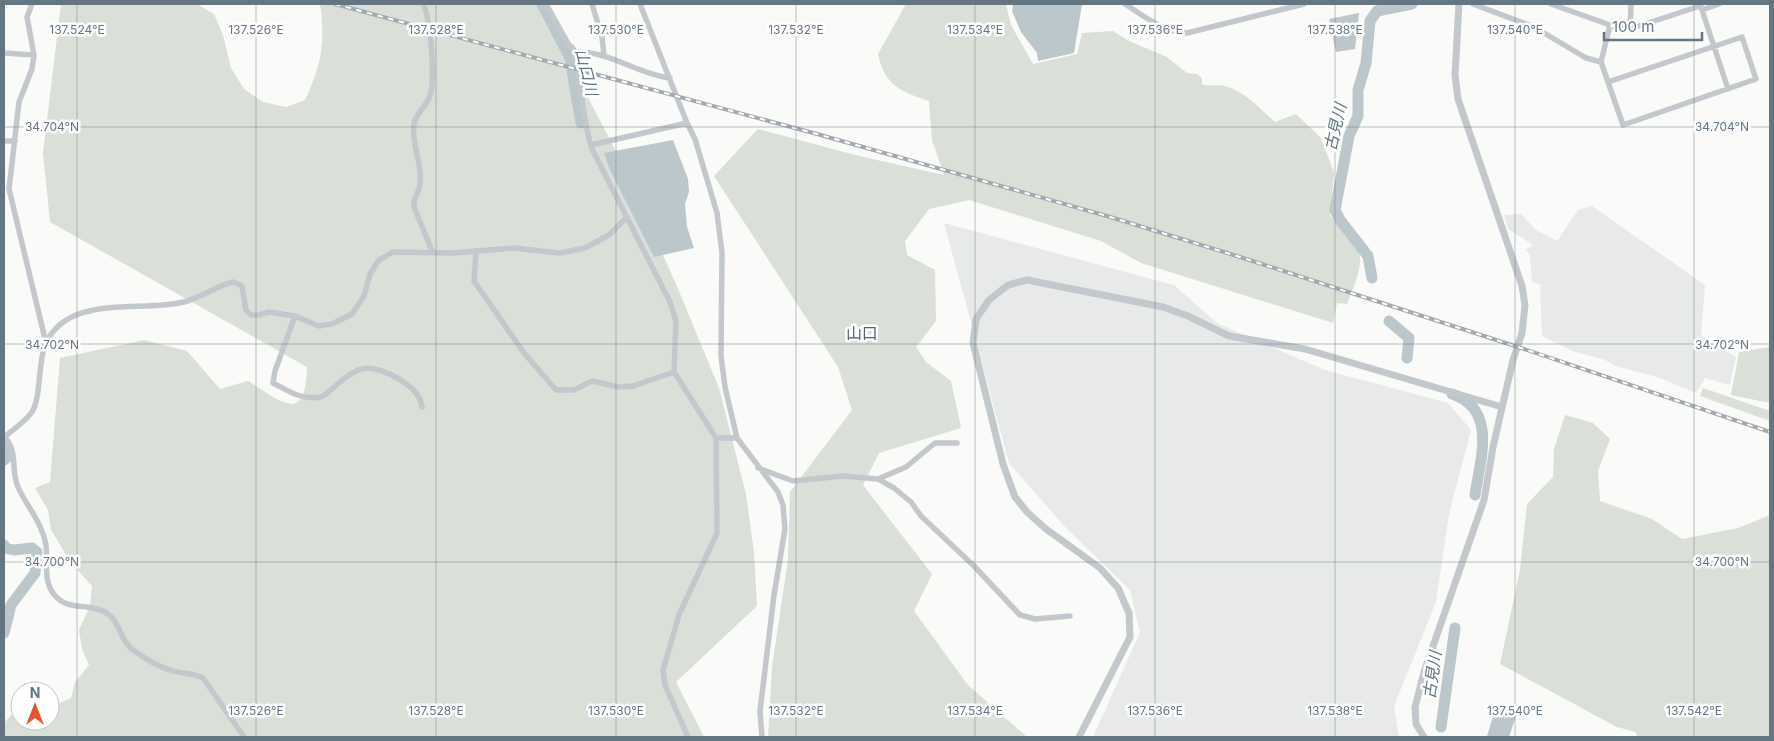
<svg xmlns="http://www.w3.org/2000/svg" width="1774" height="741" font-family="Inter,'Noto Sans JP',sans-serif">
  <style>
    .built { fill: #e8e9e9 }
    .green { fill: #dadfd7 }
    .water { fill: #bbc7cb }
    .lines { fill: none; stroke-linecap: round; stroke-linejoin: round }
    .river { stroke: #bbc7cb; stroke-width: 11 }
    .minor { stroke: #c3c8cc; stroke-width: 5.5 }
    .tertiary { stroke: #c3c8cc; stroke-width: 7 }
    .rail-casing { stroke: #a2aab0; stroke-width: 4 }
    .rail { stroke: #fff; stroke-width: 2; stroke-dasharray: 5.5; stroke-linecap: butt }
    .ticks { fill: none; stroke: #657683; stroke-width: 1; stroke-opacity: 0.45 }
    .labels { text-anchor: middle; dominant-baseline: central; stroke-width: 5; stroke-linejoin: round; paint-order: stroke }
    .water-label { font-size: 16px; font-style: italic; fill: #60757c; stroke: #fff }
    .neighbourhood-label { font-size: 16px; fill: #57646e; stroke: #fff }
    .ticks-label { font-size: 12px; text-anchor: middle; fill: #657683; stroke: #fff; stroke-width: 5; stroke-linejoin: round; paint-order: stroke }
  </style>
  <rect width="100%" height="100%" fill="#fafaf8"/>
  <path class="built" d="M1592,206L1705,285L1701,336L1736,357L1730,385L1705,378L1696,393L1657,377L1616,366L1603,359L1575,352L1542,336L1540,285L1532,282L1530,256L1526,250L1533,245L1508,229L1504,215L1521,214L1536,230L1557,241L1578,210Z
    M944,223L1174,285L1217,323L1325,370L1448,403L1471,430L1449,514L1436,602L1394,706L1399,737H1093L1140,632L1130,590L1066,528L1009,463Z"/>
  <path class="green" d="M61,4H197L214,14L223,35L231,68L244,89L263,102L286,107L305,100C321,67 326,40 320,4H539L618,155L676,284L719,388L746,494L754,552L757,606L676,682L704,737H4V723L11,715L20,714V721H50V708L71,698L75,682L89,665L82,649L79,630L90,606L92,586L71,563L51,530L48,510L35,488L50,482L60,358L144,340L187,351L220,389L248,381C279,400 306,427 307,367L50,222L43,153Z
    M906,4H1006L1011,25L1033,64L1077,54L1082,33L1113,31L1129,41L1167,57L1187,73L1197,74L1202,78V84C1210,87 1217,84 1225,86C1245,91 1260,109 1275,122L1296,114L1320,137L1331,164L1334,173L1330,215C1338,226 1347,234 1355,244C1368,260 1353,287 1347,304L1337,303L1333,323L1141,263L1101,241L969,200L929,209L905,241L907,255L935,270L936,321L916,347L926,362L951,381L961,428L879,453L863,485L932,574L914,611L968,685L1027,737H768L772,667L788,560L790,492L852,410L838,367L714,176L758,129L859,156L944,175L932,140L929,101C900,91 885,86 878,54Z
    M1770,347V403L1731,395L1739,352Z
    M1703,388L1770,411V421L1700,396Z
    M1565,415L1593,423L1610,439L1598,471L1600,501L1652,519L1682,539L1738,528L1770,515V737H1637L1636,732L1617,727L1500,664L1520,570L1527,504L1553,477L1554,449Z"/>
  <path class="water" d="M1013,4H1082L1074,53L1038,61L1037,53L1021,32L1012,11Z
    M1359,13L1355,49L1336,52L1329,19Z
    M673,140L688,179L689,192L685,204L687,227L694,248L654,257L610,170L604,153Z
    M1496,707L1517,713L1509,737L1487,736Z"/>
  <g class="lines">
    <path class="river" d="M542,4L570,58L581,123
      M1372,278L1368,256L1340,220L1335,210L1349,136L1358,116V90L1366,63L1370,21L1377,11L1412,4
      M1389,321L1409,338L1407,358
      M1452,394C1498,409 1480,460 1475,495
      M4,443L9,451L7,457L4,460
      M4,545L5,548L14,550L32,548L37,552L35,573L11,605L4,633
      M1441,727L1455,628"/>
    <path class="minor" d="M32,4L27,17L34,55L32,69L19,102L9,189L46,343
      M423,4C431,19 436,82 429,98C425,108 416,113 414,124C411,144 423,165 420,185C419,193 413,198 414,207L433,253
      M546,4L569,45L576,52C610,51 637,74 670,78
      M592,4L602,37L604,55
      M640,4L687,123L695,139L717,213L722,253L721,356L725,387L737,438L778,492L783,505L785,529L774,595L760,711L762,737
      M1125,4C1144,16 1163,32 1187,33L1304,4
      M1473,4L1534,27L1586,58L1601,62L1623,125L1756,79L1742,37L1608,82
      M1551,4L1610,25L1630,29L1700,6
      M1700,4L1728,89
      M1702,10L1719,4
      M1630,29L1631,4
      M572,47C583,80 581,116 592,149L670,302L676,321L674,372L716,438L717,533L679,615L663,670L665,685L688,737
      M4,53L34,55
      M1601,62L1610,25
      M4,141H15
      M591,145L687,123
      M476,251L474,281L524,353L556,390H574L592,381L619,387L633,386L674,372
      M295,316L275,371L273,383C287,390 303,401 320,397C324,397 328,392 332,389C357,366 368,361 399,379C411,387 420,393 422,407
      M5,437C19,455 10,469 18,487C27,507 42,522 46,545C48,560 43,580 53,593C66,612 87,602 105,612C121,621 119,640 133,650C144,658 157,666 170,670C181,674 192,672 203,678L244,737
      M4,438C12,430 25,422 32,412C41,398 38,363 45,345C68,293 139,313 184,302C202,297 216,286 233,282L242,286L246,310L251,315H259L269,312L295,316L319,326L332,324L352,314L364,296L370,274L379,260L393,252L452,253L514,248L560,253L585,248L609,235L627,217
      M716,438H737
      M758,468L793,481L843,476L878,479L894,488L911,502L921,516L974,566L1020,615L1035,619L1070,616
      M878,479L906,467L935,443H957"/>
    <path class="tertiary" d="M1079,737L1130,637L1129,613L1118,588L1100,568L1046,529L1027,512L1015,497L1003,464L973,343L976,319L989,300L1008,285L1027,280L1163,307L1188,316L1229,336L1305,349L1502,407
      M1424,737L1416,724L1415,707L1424,672L1484,500L1493,447L1513,360L1522,333L1525,305L1522,286L1458,99L1455,75L1459,4"/>
    <g class="rail-casing">
      <path id="rail" d="M335,4L817,134L1107,216L1240,257L1521,348L1770,432"/>
    </g>
    <use href="#rail" class="rail"/>
  </g>
  <path class="ticks" d="M77,4V737M256,4V737M436,4V737M616,4V737M796,4V737M975,4V737M1155,4V737M1335,4V737M1515,4V737M1694,4V737M4,127H1770M4,344H1770M4,562H1770"/>
  <g class="labels">
    <g class="water-label">
      <text transform="translate(587 72) rotate(76)">山口川</text>
      <text transform="translate(1335 127) rotate(-77)">古見川</text>
      <text transform="translate(1432 675) rotate(-82)">古見川</text>
    </g>
    <g class="neighbourhood-label">
      <text x="862" y="333">山口</text>
    </g>
  </g>
  <g class="ticks-label">
    <text x="77" y="34">137.524°E</text>
    <text x="256" y="34">137.526°E</text>
    <text x="436" y="34">137.528°E</text>
    <text x="616" y="34">137.530°E</text>
    <text x="796" y="34">137.532°E</text>
    <text x="975" y="34">137.534°E</text>
    <text x="1155" y="34">137.536°E</text>
    <text x="1335" y="34">137.538°E</text>
    <text x="1515" y="34">137.540°E</text>
    <text x="52" y="131">34.704°N</text>
    <text x="1722" y="131">34.704°N</text>
    <text x="52" y="349">34.702°N</text>
    <text x="1722" y="349">34.702°N</text>
    <text x="52" y="566">34.700°N</text>
    <text x="1722" y="566">34.700°N</text>
    <text x="256" y="715">137.526°E</text>
    <text x="436" y="715">137.528°E</text>
    <text x="616" y="715">137.530°E</text>
    <text x="796" y="715">137.532°E</text>
    <text x="975" y="715">137.534°E</text>
    <text x="1155" y="715">137.536°E</text>
    <text x="1335" y="715">137.538°E</text>
    <text x="1515" y="715">137.540°E</text>
    <text x="1694" y="715">137.542°E</text>
  </g>
  <rect width="1774" height="741" fill="none" stroke="#657683" stroke-width="10"/>
  <g transform="translate(35 706)"><circle r="24" fill="#ffffff" stroke="#c1c8cd"/>
  <path d="M0-4L9 19L0 12L-9 19Z" fill="#e4572e"/>
  <text y="-8" font-size="14" font-weight="bold" text-anchor="middle" fill="#657683">N</text>
  </g>
  <path d="M1604 32v8h98v-8" fill="none" stroke="#657683" stroke-width="2.5"/>
  <text x="1612" y="32" font-size="15" fill="#657683" stroke="#ffffff" stroke-width="4" paint-order="stroke">100 m</text>
</svg>
